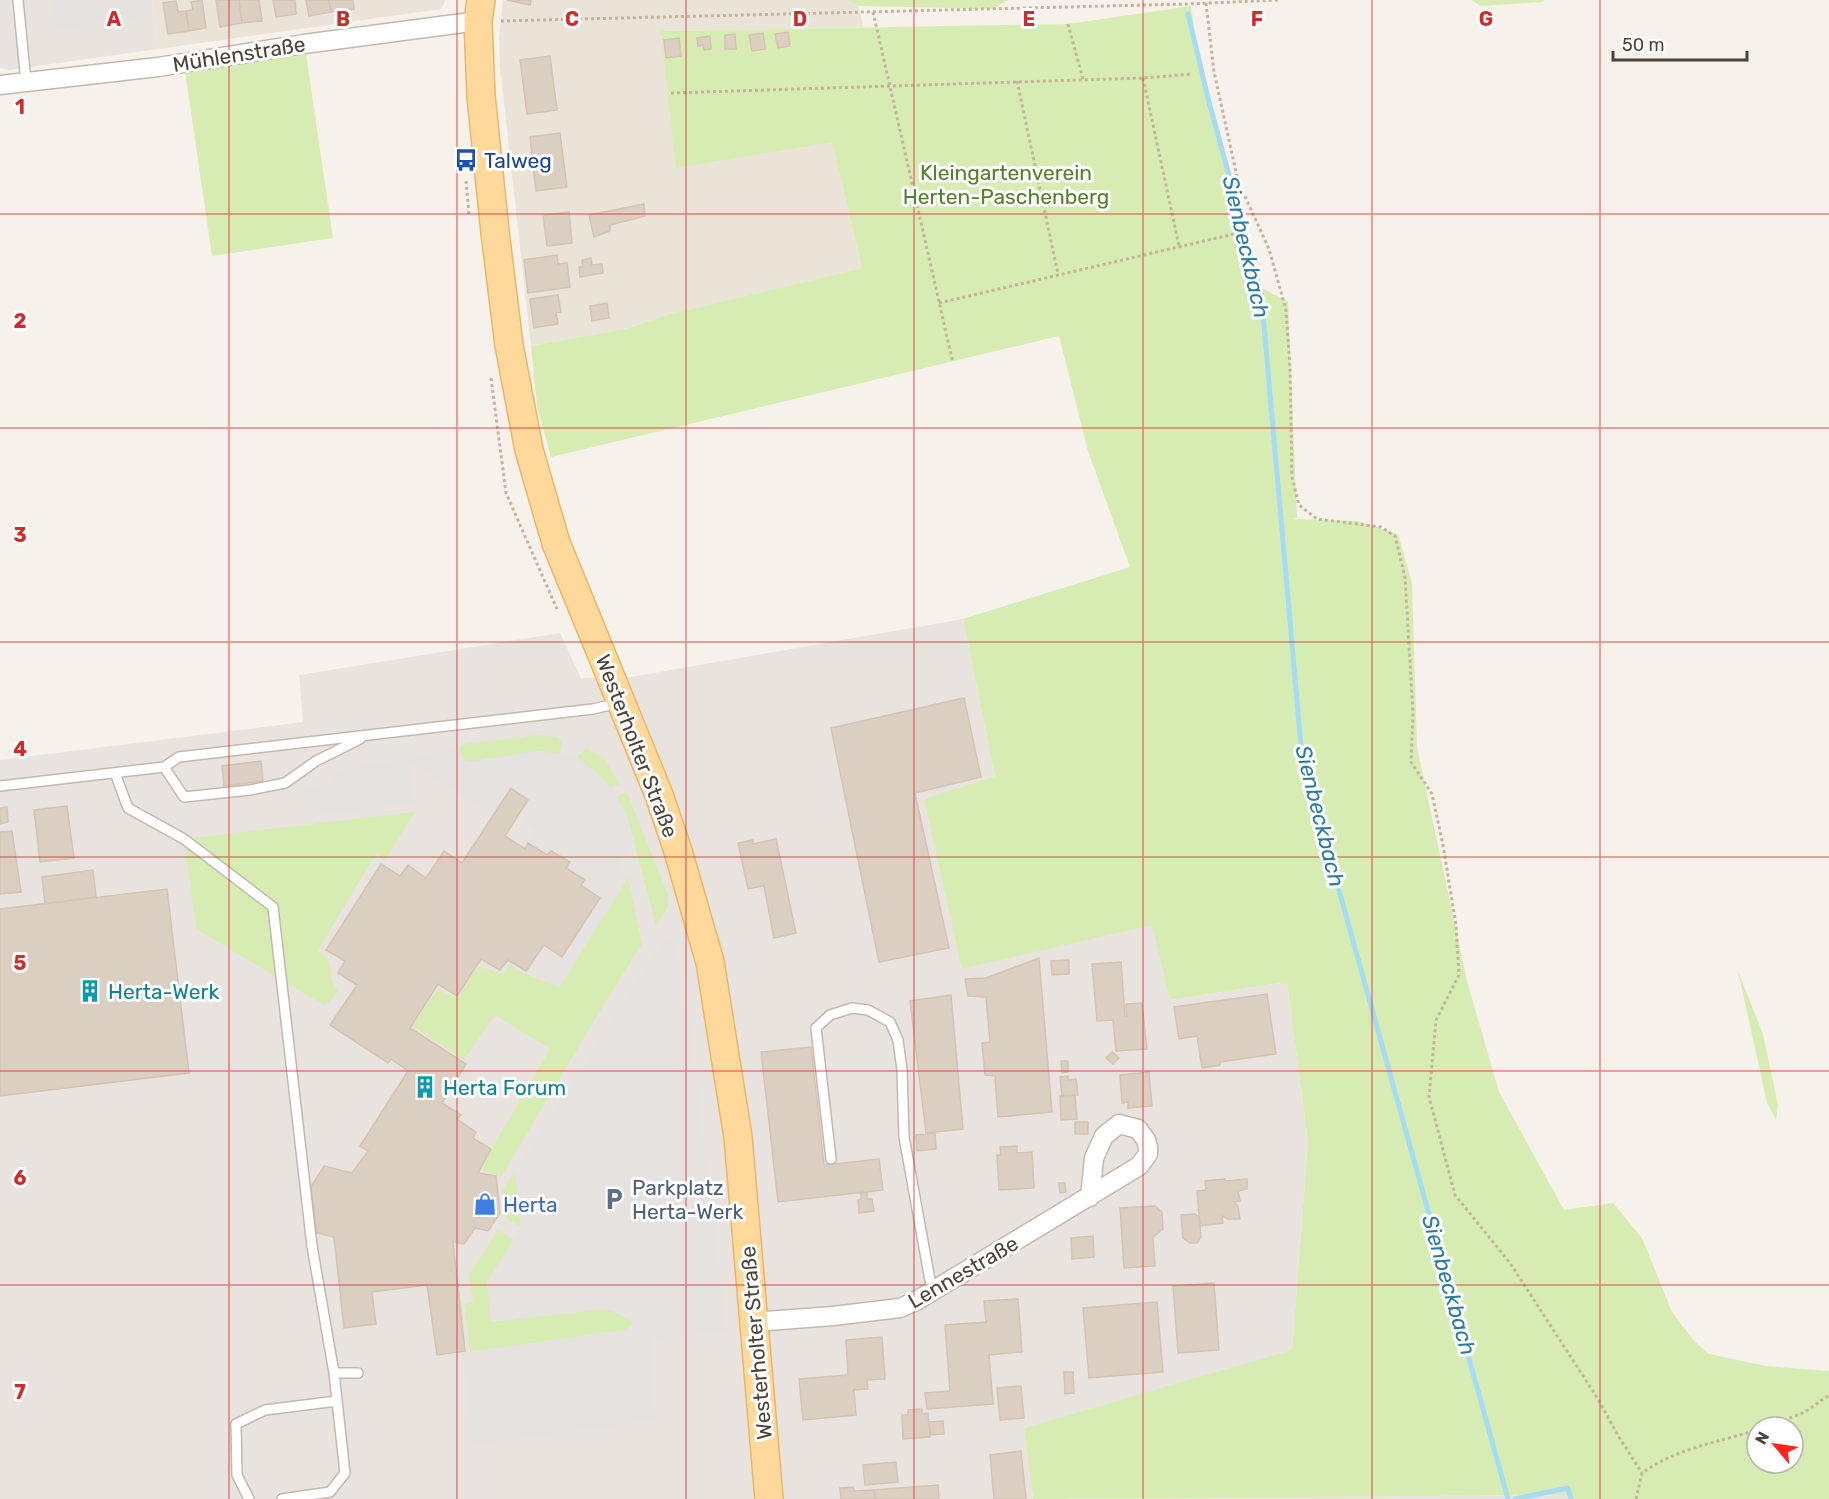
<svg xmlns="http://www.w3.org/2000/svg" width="1829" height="1499" font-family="Rubik,sans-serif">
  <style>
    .residential { fill: #eae3d8 }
    .industrial { fill: #e9e3df }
    .green { fill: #d7ecb2; fill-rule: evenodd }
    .parking { fill: #e5e2df }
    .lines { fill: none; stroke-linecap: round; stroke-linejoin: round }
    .stream { stroke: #a5dbf5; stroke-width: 5 }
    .building { fill: #dbcfc2; stroke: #d4c3b2; stroke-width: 1.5 }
    .service-casing { stroke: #c2b9ac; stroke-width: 12 }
    .minor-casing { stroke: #c2b9ac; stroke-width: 21 }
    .primary-casing { stroke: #eab664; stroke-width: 30 }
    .path { stroke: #c5b39d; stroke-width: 3; stroke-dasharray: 3 3; stroke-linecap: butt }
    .service { stroke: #fff; stroke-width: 9 }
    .minor { stroke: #fff; stroke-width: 18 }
    .primary { stroke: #ffd99b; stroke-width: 27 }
    .grid { fill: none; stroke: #d62828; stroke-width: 1.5; stroke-opacity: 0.55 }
    .labels { text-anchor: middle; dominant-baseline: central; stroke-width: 6; stroke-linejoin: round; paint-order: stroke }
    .street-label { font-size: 21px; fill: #4b4238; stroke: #fff }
    .transit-label { font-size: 21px; fill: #164399; stroke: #fff; text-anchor: start }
    .park-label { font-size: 21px; fill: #518127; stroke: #fff }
    .culture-label { font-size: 21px; fill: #0d838f; stroke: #fff; text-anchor: start }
    .service-label { font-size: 21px; fill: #4e5e75; stroke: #fff; text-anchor: start }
    .shop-label { font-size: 21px; fill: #366cbe; stroke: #fff; text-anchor: start }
    .water-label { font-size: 22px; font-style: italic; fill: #267aa4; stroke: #fff }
    .grid-label { font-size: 20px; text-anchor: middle; font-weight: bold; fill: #d62828; stroke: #fff; stroke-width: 6; stroke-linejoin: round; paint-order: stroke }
  </style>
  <rect width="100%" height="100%" fill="#f6f2eb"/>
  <path class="residential" d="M152,0H446L441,9L158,49Z
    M503,0H846L859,6L863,27L662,31L832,142L862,268L666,315L629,328L531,346L500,66L499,37Z"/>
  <path class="industrial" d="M0,0H152L158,49L9,70L0,68Z
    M963,619L995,776L925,799L1153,925L1170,1000L1287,982L1308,1142L1292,1351L1024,1428L1033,1499H0V760L303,722L299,675L560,633L581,678L631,677Z
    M1570,1495L1571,1499H1093Z"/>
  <path class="green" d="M846,0H1008L993,9L859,6Z
    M1471,0H1545L1542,2L1481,6Z
    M1191,6L1201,76L1259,286L1288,302L1297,518L1292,519L1358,521L1398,534L1412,583L1417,747L1467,981L1499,1092L1564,1210L1613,1203L1642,1238L1672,1312L1693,1340L1709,1354L1766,1366L1829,1371V1499H1571L1570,1495L1033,1499L1024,1428L1292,1350L1308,1142L1287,982L1170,1000L1152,925L962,969L924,799L995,776L963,619L1130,567L1088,451L1059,336L551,457L537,406L531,346L629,328L666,315L862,268L832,142L676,168L661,31L1068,24ZM1757,1427H1793V1463H1757Z
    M306,54L333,238L212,256L185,71Z
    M537,735L558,737L562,743L561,751L557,754L539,751L467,762L460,753V747L464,744Z
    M586,748L603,757L620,784L611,788L596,772L577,757Z
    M627,792L668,895V907L656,926L627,815L616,797Z
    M415,812L385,860L376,854L318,950L329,961L332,980L338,992L325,1006L196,929L184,839Z
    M628,878L642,944L603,1006L501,1177L482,1170L492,1148L550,1049L495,1015L464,1060L412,1026L438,989L457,998L478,966L503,974L510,965L528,975L559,987Z
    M1738,971L1763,1034L1778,1105L1776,1120L1767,1103Z
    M515,1171L521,1228L506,1218L502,1190Z
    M498,1230L514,1240L487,1282L491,1322L602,1309L612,1310L634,1323L625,1330L470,1352L464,1304L473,1302L469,1275Z"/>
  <path class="parking" d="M52,0H142L144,16L56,28Z
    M460,747V753L467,762L539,751L577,757L596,772L611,788L627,815L633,841L616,869L628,878L559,988L526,971L585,880L566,868L569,862L551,851L547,855L528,843L535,830L520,819L530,800L510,786L493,815L409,761L413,803L306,816L302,788L333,783V772L379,763L409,761Z
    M675,940L688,1013L726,1331L651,1339L655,1420L474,1444L463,1353L625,1330L634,1323L612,1310L602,1309L491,1322L487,1282L521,1228L515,1171L663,942Z"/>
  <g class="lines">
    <path class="stream" d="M1188,14L1209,102L1261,292L1302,757L1508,1499
      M1515,1499L1568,1488L1571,1499"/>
  </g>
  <path class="building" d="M202,0L206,28L189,31L186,11L193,10L191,2Z
    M216,0H239L242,23L220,27Z
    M239,0H259L262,21L242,23Z
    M273,0H295L296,14L276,17Z
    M306,0H329L331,12L309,16Z
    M329,0H353L354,9L331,12Z
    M507,0H531L530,5Z
    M176,1L178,12L186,11L189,31L168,34L163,3Z
    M788,32L790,46L778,48L775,34Z
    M763,33L765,49L752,51L749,35Z
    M735,34L736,49H725V35Z
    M710,36L711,49L704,50L703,45L698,46L697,38Z
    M679,38L681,56L666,58L664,40Z
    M550,56L557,110L527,114L520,60Z
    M560,133L567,187L536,191L530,137Z
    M644,204L645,216L610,225V231L594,237L589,215Z
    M569,212L572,243L547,246L543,215Z
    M557,255L558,264L567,263L570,287L528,293L524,260Z
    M591,258L592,265L602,264L603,273L580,277L579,267H583L582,260Z
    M558,295L561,312L556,313L558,324L534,328L530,299Z
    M607,303L609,318L592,321L590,306Z
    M964,698L981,777L915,793L949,948L879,962L831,728Z
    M261,761L263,781L224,786L222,766Z
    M511,788L528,800L505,836L525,849L528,843L547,855L551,851L570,862L566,868L585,880L581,885L600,898L562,957L544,945L526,971L508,960L500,970L481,959L457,996L438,984L410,1028L466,1064L442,1103L461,1115L457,1119L476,1132L473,1138L491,1149L478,1173L496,1176L500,1213L488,1231L475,1228L464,1244L453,1242L465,1351L437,1355L427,1285L372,1292L376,1324L344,1328L334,1237L317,1233L311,1187L324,1166L352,1173L368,1151L360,1146L408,1071L391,1059L388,1063L330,1025L357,985L338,973L345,961L326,950L381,864L400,876L408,865L426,878L444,851L462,863Z
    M67,806L74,858L40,862L34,810Z
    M7,807L8,822L0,824V808Z
    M12,831L21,892L0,894V832Z
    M776,839L796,933L774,938L764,886L748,889L738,843L753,840V844Z
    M93,870L96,897L45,904L42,877Z
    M167,889L189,1073L0,1096V909Z
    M1039,958L1052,1112L998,1117L995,1076L985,1075L982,1043L990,1042L986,997L968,996L965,979L986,978Z
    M1069,960V974L1052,975L1051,961Z
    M1121,962L1125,1016H1127L1126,1004L1142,1003L1147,1049L1116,1051L1113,1020L1097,1021L1092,964Z
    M1267,994L1276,1054L1220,1062V1065L1202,1068L1197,1036L1179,1039L1174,1007Z
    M951,995L963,1129L926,1133L910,1001Z
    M811,1047L824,1165L879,1159L883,1190L778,1202L761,1052Z
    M1112,1052L1119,1058L1113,1064L1106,1058Z
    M1061,1061H1068V1072L1062,1073Z
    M1149,1072L1152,1106L1128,1108V1102L1122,1103L1120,1075Z
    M1068,1076V1080L1076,1079L1078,1095L1062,1096L1060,1077Z
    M1075,1095L1077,1119L1061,1120L1060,1096Z
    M1075,1122H1088V1134H1075Z
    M935,1133L936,1149L917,1151L916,1135Z
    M1017,1146V1153L1032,1152L1034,1188L999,1190L997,1155H1001L1000,1147Z
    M1225,1179V1181L1247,1179V1189L1238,1191L1240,1201L1234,1202L1238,1206L1240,1219H1228L1222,1216L1223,1223L1200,1226L1197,1191L1206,1190L1205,1181Z
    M1059,1183H1065L1066,1192L1060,1193Z
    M867,1192V1199H872L874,1211L859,1213L858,1200L861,1199V1193Z
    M1155,1206L1162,1212L1163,1229L1153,1237L1155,1266L1124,1268L1120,1208Z
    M1195,1214L1199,1217L1201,1237L1197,1243H1190L1183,1238L1181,1215Z
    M1093,1236L1094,1257L1072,1259L1071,1238Z
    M1214,1283L1219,1350L1178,1353L1173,1286Z
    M1018,1299L1022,1352L989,1355L993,1404L927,1409L925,1393L950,1391L945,1325L986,1322L984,1301Z
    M1157,1302L1163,1372L1089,1378L1083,1308Z
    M882,1337L885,1379L867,1380L868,1389L854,1390L856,1415L803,1420L799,1379L848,1375L846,1340Z
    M1064,1372H1073L1074,1393L1065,1394Z
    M1021,1386L1024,1418L1000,1420L997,1388Z
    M922,1409V1414L928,1413L930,1437L903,1439L902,1415H908V1410Z
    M943,1421L944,1434L930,1435L929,1422Z
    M1021,1451L1026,1499H994L990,1455Z
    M896,1462L898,1482L865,1485L863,1465Z
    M938,1485L939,1499H875L874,1490Z
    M853,1487L854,1491L874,1490L875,1499H841L840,1488Z"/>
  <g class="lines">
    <g class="service-casing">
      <path id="service" d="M18,0L26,82
        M164,767L184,797L250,790L285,783L316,761L360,739
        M115,773L128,808L184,839L273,907L312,1246L334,1373H358
        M0,786L164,767L179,757L593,709L619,703
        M831,1159L816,1028L830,1015L852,1008L868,1010L890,1022L898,1040L902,1070L904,1137L932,1291
        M249,1499L237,1475L236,1424L265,1410L337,1401
        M282,1499L330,1492L345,1473L334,1373"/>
    </g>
    <g class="minor-casing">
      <path id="minor" d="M0,85L158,67L304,44L478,21
        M754,1322L833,1316L900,1308L916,1301L1139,1166L1148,1154V1147L1146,1140L1138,1129L1119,1124L1104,1136L1094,1158L1090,1197"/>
    </g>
    <g class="primary-casing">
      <path id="primary" d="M481,0L478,21L481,96L495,232L509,345L529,450L556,543L659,795L678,851L710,962L738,1137L769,1499"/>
    </g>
    <path class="path" d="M1206,3L1214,72L1238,181L1269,249L1286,310L1290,367L1292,477L1299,505L1317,519L1381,527L1395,536L1405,577L1413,713L1411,762L1432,794L1443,845L1456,925L1459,975L1436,1020L1429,1097L1455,1195L1510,1263L1598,1399L1617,1434L1642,1473
      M873,12L953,363
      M501,21L1187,4L1279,0
      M1068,24L1083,79
      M1143,78L1179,246
      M1017,81L1058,274
      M671,93L1143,78L1192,74
      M466,181L469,214
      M939,303L1238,233
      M491,378L506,493L557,609
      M1767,1427L1805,1412L1829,1395
      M1636,1499L1642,1473C1675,1449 1718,1442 1757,1430"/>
    <use href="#service" class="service"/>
    <use href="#minor" class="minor"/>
    <use href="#primary" class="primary"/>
  </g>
  <path class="grid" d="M229,0V1499M457,0V1499M686,0V1499M914,0V1499M1143,0V1499M1372,0V1499M1600,0V1499M0,214H1829M0,428H1829M0,642H1829M0,857H1829M0,1071H1829M0,1285H1829"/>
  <defs>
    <g id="bus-bare" transform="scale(1.8)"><path d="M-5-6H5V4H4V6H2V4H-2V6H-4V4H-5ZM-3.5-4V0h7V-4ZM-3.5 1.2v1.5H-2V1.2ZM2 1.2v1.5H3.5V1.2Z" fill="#1a4fb4" stroke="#fff" stroke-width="2.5" paint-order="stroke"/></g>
    <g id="building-bare" transform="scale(1.8)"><path d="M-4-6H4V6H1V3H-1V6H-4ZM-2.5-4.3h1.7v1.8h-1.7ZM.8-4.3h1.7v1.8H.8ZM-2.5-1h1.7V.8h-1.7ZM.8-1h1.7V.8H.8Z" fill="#0f9aa8" stroke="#fff" stroke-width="2.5" paint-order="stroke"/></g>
    <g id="parking-bare" transform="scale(1.8)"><path d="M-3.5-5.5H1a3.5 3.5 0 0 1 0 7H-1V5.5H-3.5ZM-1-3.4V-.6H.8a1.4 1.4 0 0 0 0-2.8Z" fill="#5c6f8a" stroke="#fff" stroke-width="2.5" paint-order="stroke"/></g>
    <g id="shop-bare" transform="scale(1.8)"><path d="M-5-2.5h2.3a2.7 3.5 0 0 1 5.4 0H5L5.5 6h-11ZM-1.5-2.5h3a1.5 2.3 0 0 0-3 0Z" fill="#3f7fe0" stroke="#fff" stroke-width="2.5" paint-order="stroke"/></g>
  </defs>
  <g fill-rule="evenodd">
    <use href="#bus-bare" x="466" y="160"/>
    <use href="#building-bare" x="90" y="991"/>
    <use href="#building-bare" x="425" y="1087"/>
    <use href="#parking-bare" x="614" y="1199"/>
    <use href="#shop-bare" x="485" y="1204"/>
  </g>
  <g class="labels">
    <g class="street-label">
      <text transform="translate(239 54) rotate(-9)">Mühlenstraße</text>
      <text transform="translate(637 746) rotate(69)">Westerholter Straße</text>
      <text transform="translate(963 1272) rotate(-30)">Lennestraße</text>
      <text transform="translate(756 1343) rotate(-95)">Westerholter Straße</text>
    </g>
    <g class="transit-label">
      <text x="484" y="160">Talweg</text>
    </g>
    <g class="park-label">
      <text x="1006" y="172">Kleingartenverein<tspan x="1006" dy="24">Herten-Paschenberg</tspan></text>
    </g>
    <g class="culture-label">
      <text x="108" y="991">Herta-Werk</text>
      <text x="443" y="1087">Herta Forum</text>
    </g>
    <g class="service-label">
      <text x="632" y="1187">Parkplatz<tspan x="632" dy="24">Herta-Werk</tspan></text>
    </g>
    <g class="shop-label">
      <text x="503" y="1204">Herta</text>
    </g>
    <g class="water-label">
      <text transform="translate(1246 247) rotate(77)">Sienbeckbach</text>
      <text transform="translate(1320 816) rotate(76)">Sienbeckbach</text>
      <text transform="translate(1449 1285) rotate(74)">Sienbeckbach</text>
    </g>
  </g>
  <g class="grid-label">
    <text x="114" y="26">A</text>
    <text x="343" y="26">B</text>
    <text x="572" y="26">C</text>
    <text x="800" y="26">D</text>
    <text x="1029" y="26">E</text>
    <text x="1257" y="26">F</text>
    <text x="1486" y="26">G</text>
    <text x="20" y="114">1</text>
    <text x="20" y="328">2</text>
    <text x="20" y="542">3</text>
    <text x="20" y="756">4</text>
    <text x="20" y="970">5</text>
    <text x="20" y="1185">6</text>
    <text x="20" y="1399">7</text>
  </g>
  <g transform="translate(1775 1445) rotate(299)"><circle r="28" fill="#ffffff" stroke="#b7b3af" stroke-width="1.5"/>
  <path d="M0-4.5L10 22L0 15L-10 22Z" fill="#ff2619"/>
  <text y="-9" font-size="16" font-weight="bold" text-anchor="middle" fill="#4b4238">N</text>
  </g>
  <path d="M1613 51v9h134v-9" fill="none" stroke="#4b4238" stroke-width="3"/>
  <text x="1622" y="51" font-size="18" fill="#4b4238" stroke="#ffffff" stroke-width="4.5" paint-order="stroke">50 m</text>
</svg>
